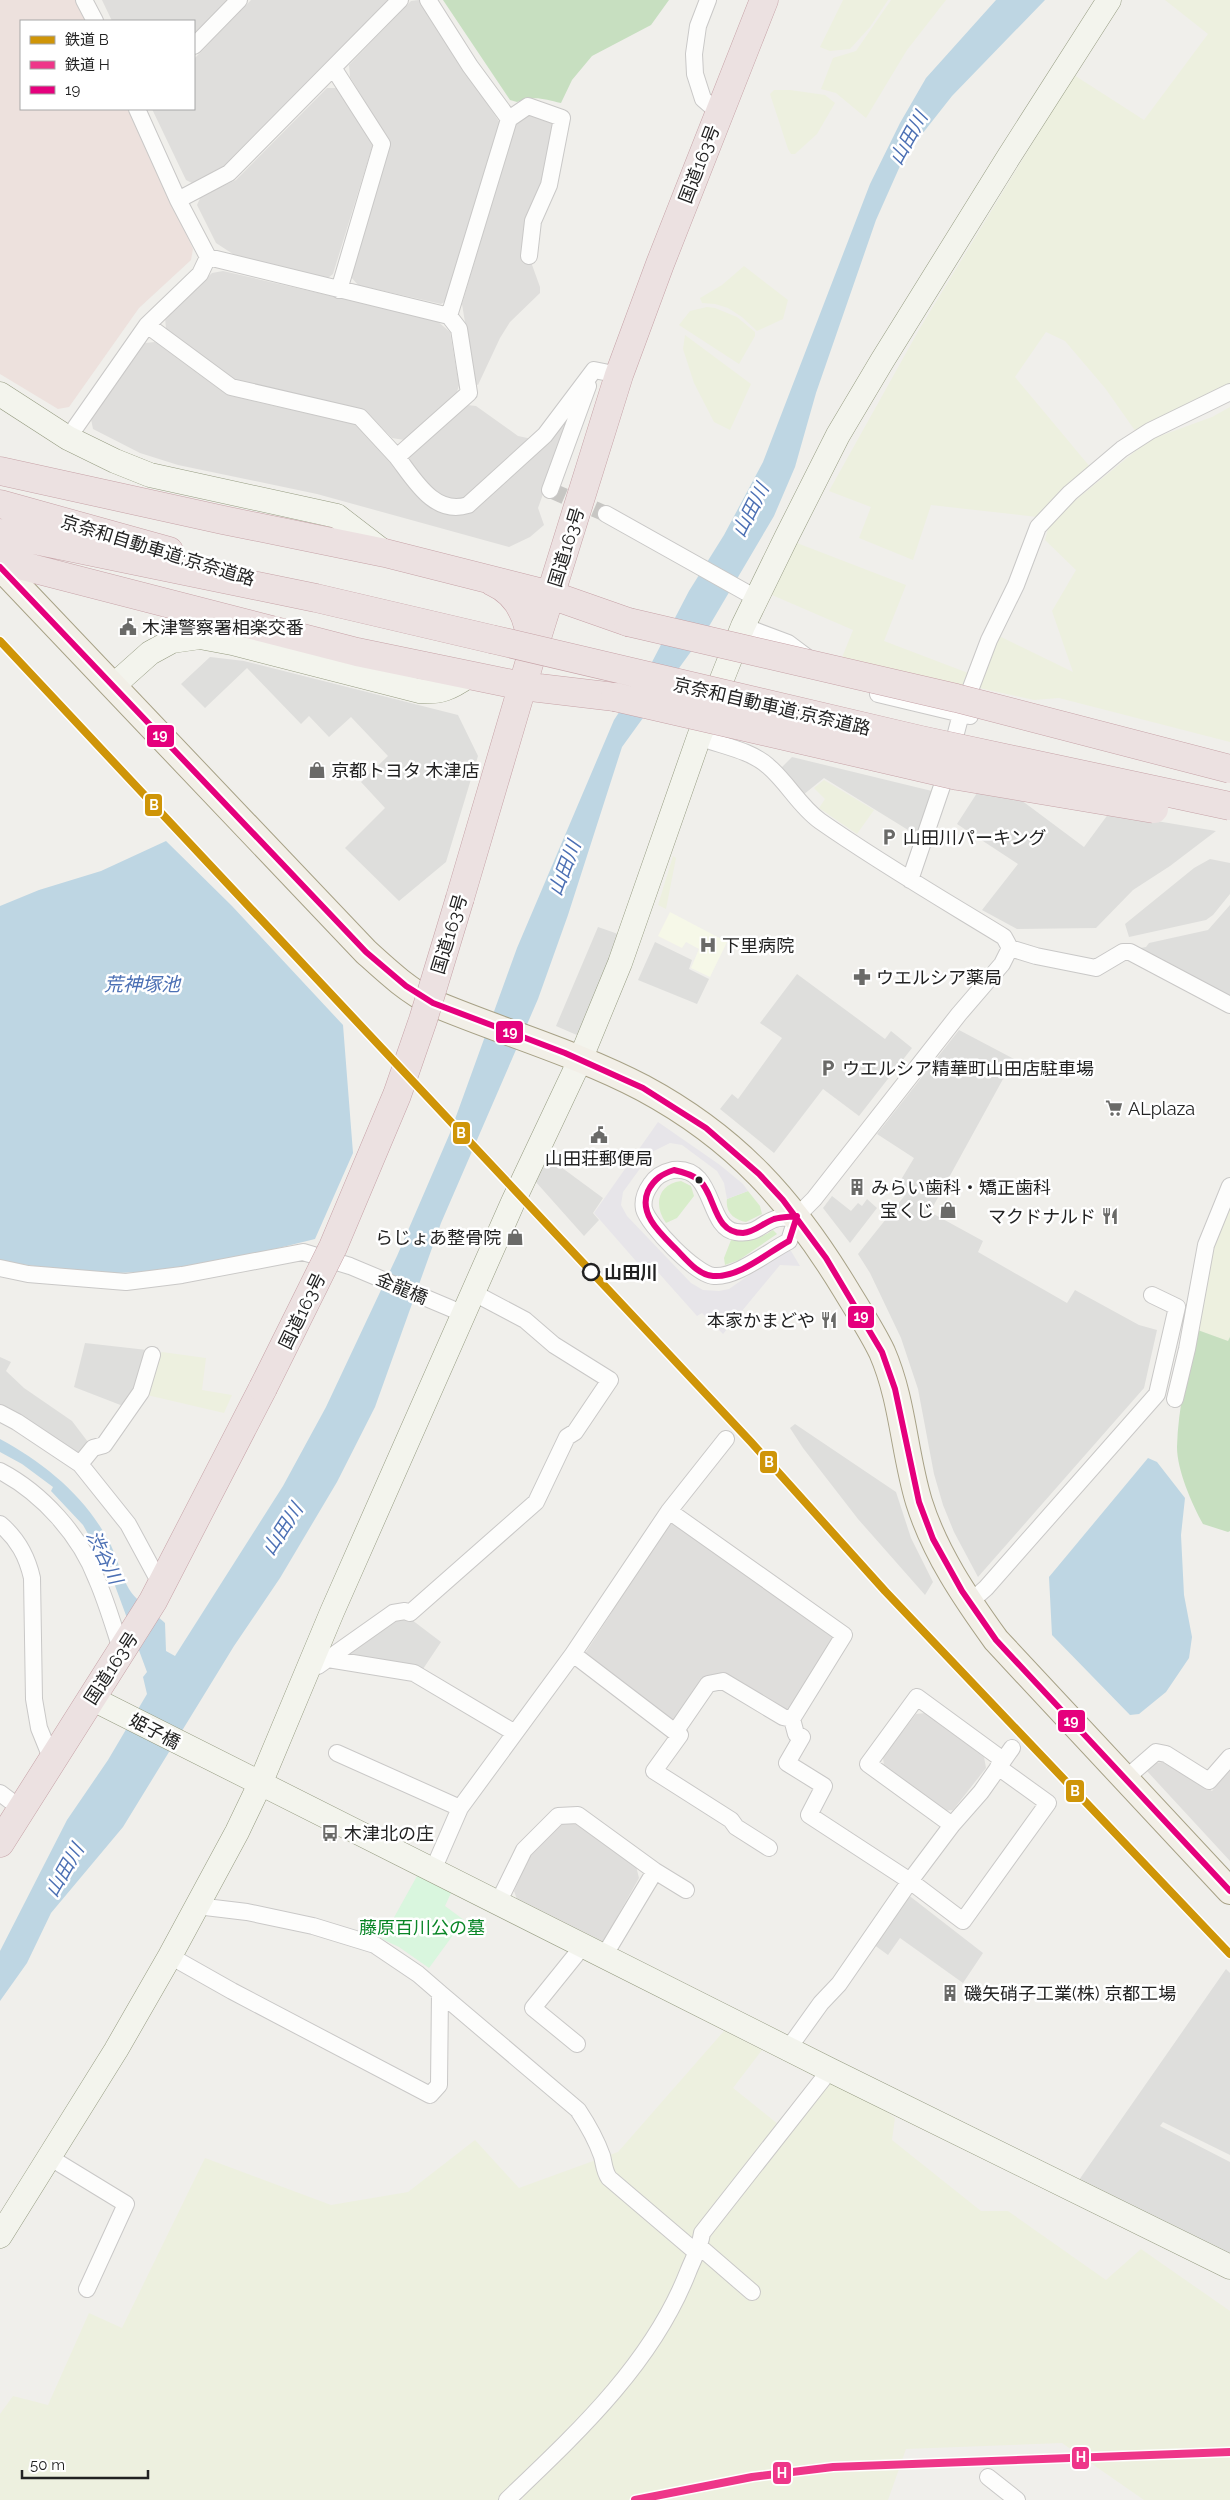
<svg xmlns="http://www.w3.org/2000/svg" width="1230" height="2500" font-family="Raleway,'Noto Sans JP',sans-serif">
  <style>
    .residential { fill: #dfdedc }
    .commercial { fill: #ede1dd }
    .education { fill: #f6f8e8 }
    .religious { fill: #dededc }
    .farmland { fill: #edf0df }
    .grass { fill: #d8edca }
    .forest { fill: #c7dfc0 }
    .park { fill: #d9f6de }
    .plaza { fill: #e7e5e9 }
    .water { fill: #bed6e3 }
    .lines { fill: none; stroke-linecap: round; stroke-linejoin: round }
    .street-tunnel { stroke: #c7c6c3; stroke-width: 16; stroke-dasharray: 16 8; stroke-linecap: butt }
    .street-casing { stroke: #c9c8c7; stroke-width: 18 }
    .secondary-casing { stroke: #959b81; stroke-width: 25 }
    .primary-casing { stroke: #a7a186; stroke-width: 28 }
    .highway-casing { stroke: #c6a2a7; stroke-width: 29 }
    .street { stroke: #fdfdfc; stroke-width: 16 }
    .secondary { stroke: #f3f4ed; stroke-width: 24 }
    .primary { stroke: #f2efe7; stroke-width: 26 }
    .highway { stroke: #ece1e1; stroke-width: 28 }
    .highway-bridge-casing { stroke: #c6a2a7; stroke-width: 29; stroke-linecap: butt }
    .highway-bridge { stroke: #ece1e1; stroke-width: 28 }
    .bus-1-casing { stroke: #fff; stroke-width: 10 }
    .bus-1 { stroke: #e5007d; stroke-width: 6 }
    .rail-1-casing { stroke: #fff; stroke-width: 11 }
    .rail-2-casing { stroke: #fff; stroke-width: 11 }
    .rail-1 { stroke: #cf9508; stroke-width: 8 }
    .rail-2 { stroke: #ee3689; stroke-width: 8 }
    .bus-dot { fill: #222; stroke: #fff; stroke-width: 2 }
    .stop-dot { fill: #fff; stroke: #222; stroke-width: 2.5 }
    .labels { text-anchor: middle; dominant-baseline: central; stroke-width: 5; stroke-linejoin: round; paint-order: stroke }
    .street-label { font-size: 18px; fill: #222; stroke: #fff }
    .poi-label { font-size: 18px; fill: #222; stroke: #fff; text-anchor: start }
    .stop-label { font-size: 18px; font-weight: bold; fill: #222; stroke: #fff; text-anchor: start }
    .park-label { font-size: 18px; fill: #0a8627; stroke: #fff }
    .water-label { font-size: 19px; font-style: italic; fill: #4c70b4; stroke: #fff }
    .line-badge { stroke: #fff; stroke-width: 2 }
    .badge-label { font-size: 14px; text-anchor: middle; font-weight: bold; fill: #fff }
  </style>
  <rect width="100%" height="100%" fill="#f0efeb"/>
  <path class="residential" d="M102,0H228L194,36V21H112Z
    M251,0H390L226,168L192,183L186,180L152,109H194V59Z
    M419,0L500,123L448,300L441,304L358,285L350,276L390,143L350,77L349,65L411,1Z
    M327,88H337L373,144L333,274L328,278L236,256L216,243L197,205L201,196L236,180Z
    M528,110L549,117L556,130L531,262L540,287V293L510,322L500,338L478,385L472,382L474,377L462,304L517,118Z
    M223,271L436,320L450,332L459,385L457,392L404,440L392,438L367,412L231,379L166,329L165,317L212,273Z
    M155,342L227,395L359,425L419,495L463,513L578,397L538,508L544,525L530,537L509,547L317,494L178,465L140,453L93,429L91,419L145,343Z
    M467,405L476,406L518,436L532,439L461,501L443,498L407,464L408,457Z
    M672,1521L832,1633L834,1641L790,1712L724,1676L676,1722L584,1655L612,1612V1605Z
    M925,1713L984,1757L986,1768L953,1810L944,1811L884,1766L883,1757L916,1714Z
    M1162,1762L1212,1791L1230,1770V1861L1146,1770L1156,1763Z
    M562,1823H574L636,1866L639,1878L603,1942L599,1943L518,1902L514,1891L529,1857Z"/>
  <path class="commercial" d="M0,0H77L87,21H21V109H128L193,249L191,260L139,308L69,407L58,409L0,374Z"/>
  <path class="education" d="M670,912L727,942L710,977L691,968L699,949L686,942L682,948L658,936Z"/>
  <path class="religious" d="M210,657L244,661L458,715L478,756L446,862L399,901L345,848L385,808L361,782L388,756L351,717L329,737L309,716L301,724L247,668L205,708L181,684Z
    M792,757L936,792L921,838L824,778L803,795L780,769Z
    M977,793L1021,800L1084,847L1109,813L1216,831L1170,866L1133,890L1096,928L1017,929L982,910L1018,864L957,824Z
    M1210,859L1230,863V894L1213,915L1206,920L1129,937L1125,924L1194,868Z
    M1230,905V1001L1135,949L1146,947L1149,943L1208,930Z
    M598,927L621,935L579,1036L556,1026Z
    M655,942L692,960L689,969L709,979L697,1004L638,980Z
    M797,974L885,1039L891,1031L912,1048L859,1116L823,1089L774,1153L720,1109L732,1094L738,1099L782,1038L760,1023Z
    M959,1030L1014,1059L930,1212L983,1241L978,1252L1067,1303L1075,1290L1139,1325L1157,1330L1144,1388L978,1577L954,1532L943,1505L934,1474L918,1389L901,1338L870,1273L858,1254L906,1194L896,1188L914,1158L877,1134Z
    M546,1156L603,1198L593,1213L599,1220L584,1236L535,1181Z
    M832,1196L851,1211L858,1203L862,1206L867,1199L877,1208L850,1243L823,1208Z
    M85,1343L147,1350L139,1387L123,1406L74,1387Z
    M0,1357L11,1362L6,1371L24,1388L72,1421L88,1442L78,1454L0,1407Z
    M795,1424L896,1492L911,1538L933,1582L925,1595L858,1519L803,1448L790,1428Z
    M400,1617L412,1620L441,1642L421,1672L349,1655L348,1650Z
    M907,1894L983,1953L963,1983L900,1938L888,1955L873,1944Z
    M1226,1969L1230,1973V2155L1163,2122L1160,2126L1230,2162V2255L1079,2180Z"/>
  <path class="farmland" d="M843,0H888L870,27L850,49L830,51L820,47Z
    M891,0H946L907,50L866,118L836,93L821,89L833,58L856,51Z
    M1165,0H1230V390L1136,432L1105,388L1065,341L1046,332L1015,377L1091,468L1037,517L931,505L913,560L859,538L871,507L829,491L920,328L1074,75L1144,120L1208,34Z
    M774,90H790L825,95L835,103L817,134L795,154H791L788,149L770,94Z
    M744,266L788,300L783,319L757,331L742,317L728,308L715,304L702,303L700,298L722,285Z
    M707,307L715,308L737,317L755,332V336L739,364L679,325L690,311Z
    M685,335L751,384L730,430L714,422L694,383L683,349Z
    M1230,407V742L1059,698L1034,700L975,687L995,634L1073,672L1052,611L1076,570L1045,540L1050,521L1149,440L1212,417Z
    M797,543L906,585L884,641L968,673L962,690L841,660L853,630L772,595Z
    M824,780L874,810L857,834L819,808L825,799L814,788Z
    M673,856L676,858L666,909L658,905Z
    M1230,1200V1337L1228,1342L1195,1329L1213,1238Z
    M162,1352L206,1358L202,1390L232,1395L224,1413L147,1395L158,1355Z
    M724,2031L762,2050L733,2088L783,2128L830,2070L895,2118L892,2140L981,2211H1008L1106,2280L1141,2249L1230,2311V2500H1144L1062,2443L906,2449L888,2500H522L523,2497L516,2500H0V2414L13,2396L48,2405L89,2313L122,2328L205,2158L331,2205L408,2192L475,2140L519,2188L618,2152Z"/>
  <path class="grass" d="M681,1181L691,1186L694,1196L677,1218L666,1223C653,1205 658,1184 681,1181Z
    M748,1191L760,1206L762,1214L746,1222C735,1220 725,1213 727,1199Z
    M773,1230L777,1234L739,1260L725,1265L724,1258L731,1240C748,1241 760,1239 773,1230Z"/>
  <path class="forest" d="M443,0H669L651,25L592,56L572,80L561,103C544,99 534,95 517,102L510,100Z
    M1195,1329L1228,1341L1230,1337V1531L1228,1532L1203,1524C1192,1504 1177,1470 1177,1447C1178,1408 1188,1368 1195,1329Z"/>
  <path class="park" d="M417,1876L451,1893L445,1906L464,1920L429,1968L399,1947L382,1939Z"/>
  <path class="plaza" d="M658,1122L720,1165L743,1184L748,1191L727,1199L724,1183L717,1171L682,1145L670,1143L652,1152L623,1192L621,1205L627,1216L691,1283L703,1290L719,1291L729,1289L784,1251H791L800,1266L780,1265L723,1334L702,1313L697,1316L656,1270L649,1276L594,1213Z"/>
  <path class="water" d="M996,0H1045L952,96L904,157L876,220L816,393L795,467L774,516L708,628L622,747L568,915L538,999L441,1223L375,1407L337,1482L280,1578L234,1646L123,1827L51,1913L27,1963L0,2001V1951L67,1820L108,1760L147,1694L143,1677L147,1672L114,1583L96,1548L83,1525L51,1491L53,1487L22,1464L0,1452V1439C44,1463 84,1495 108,1540C117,1555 120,1574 129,1589C135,1600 156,1614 165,1623L166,1651L175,1656L283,1486L326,1407L397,1256L450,1133L517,948L614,720L652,662L689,591L724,535L763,462L870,184L900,123L926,78Z
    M166,841L232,906L343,1025L353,1153L315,1239C251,1255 185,1271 117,1273C79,1274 38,1266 0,1261V906L39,890L101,871Z
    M1148,1458L1157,1462L1185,1498L1181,1535L1184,1595L1192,1637L1189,1658L1166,1692L1139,1714L1130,1715L1052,1635L1049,1577Z"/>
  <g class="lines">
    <path class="street-tunnel" d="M550,490L606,514"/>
    <g class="street-casing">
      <path id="street" d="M84,0L95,21
        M428,0L470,66L509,119L449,316
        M708,0L698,26L694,54L695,74L703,99L719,113
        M194,46L239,0
        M334,69L382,144L339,290
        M137,109L178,200L208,257L449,316L459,329L469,393L397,457L360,417L231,387L147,325
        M509,119L528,106L562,118L549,185L533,221L529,256
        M178,200L229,173L400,0
        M68,438L147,325L200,274L208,257
        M397,457C414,479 434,516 468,505L545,435L594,370L619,375
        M550,490L588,386
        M606,514L756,598
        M743,626L788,643L808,658
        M878,694L970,716
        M699,737C722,746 750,750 768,766C788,783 799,806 820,821C880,863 942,899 1004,937L1010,948L1036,956L1096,968L1123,952H1130L1230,1005
        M910,880L942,786L961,714L989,640L1016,585L1038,527L1070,493L1122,449L1150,431L1230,392
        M797,1216C790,1217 782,1217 775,1219C760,1224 757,1235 736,1232C706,1228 716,1165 673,1170C664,1172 656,1176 651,1184C646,1191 642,1199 644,1209C648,1225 696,1275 714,1276C736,1278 769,1251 789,1241L797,1216L814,1199L959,1014L1002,964L1010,948
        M0,1268L28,1274L126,1282L182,1275L303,1252L350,1266L464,1314
        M1175,1399L1187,1349L1206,1245L1230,1186
        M0,1413L17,1422L80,1464L128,1524L161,1585
        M80,1464L93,1448L104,1445L141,1392L152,1355
        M0,1471C42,1493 80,1535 97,1580C107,1603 114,1628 122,1652
        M669,1511L844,1635L792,1719L783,1717L723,1681L708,1684L675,1732L573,1654L669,1511L726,1439
        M0,1524C18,1539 27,1556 32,1578L34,1699L39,1728L52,1760
        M969,1603L986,1588L1157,1394L1177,1307L1152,1295
        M328,1659L414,1673L515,1733
        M310,1665L318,1666L393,1613L405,1611L410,1613L536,1502L567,1437L575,1432L610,1380L554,1345L525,1320L474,1293
        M792,1719L796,1734L802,1737L787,1763L824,1786L809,1815L910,1881L963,1921L1048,1803L998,1767
        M675,1732L680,1735L654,1771L731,1820L736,1827L769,1848
        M337,1753L460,1808
        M1125,1779L1156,1752L1166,1754L1209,1781L1230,1757
        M0,1793L20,1808
        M952,1825L868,1764L917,1697L1003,1760
        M433,1870L460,1808L573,1654
        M498,1903L524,1850L558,1816L578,1815L655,1871L686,1890
        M170,1956L232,1991L430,2095L439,2085L440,1993L418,1974L375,1945L313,1926L247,1912L197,1906
        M604,1956L655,1871
        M440,1993L578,2110C588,2125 596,2139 602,2156C604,2163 604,2171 609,2178L697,2253
        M577,2044L533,2008L583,1946
        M788,2049L821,2003L839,1984L910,1881L952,1825L981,1792L1012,1748
        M49,2157L126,2204L87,2289
        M700,2247L752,2292
        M988,2477L1017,2500
        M507,2500C577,2433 652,2364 688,2272C693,2259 700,2248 702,2233L830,2070"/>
    </g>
    <g class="secondary-casing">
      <path id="secondary" d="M0,394L68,438L115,461L150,475L337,516L385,553
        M113,686L150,653L172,641L200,637L232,643L419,691C440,693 451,688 468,676
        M91,1698L830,2070L1230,2267
        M0,2236L116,2050L170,1956L237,1832L260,1784L332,1612L513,1202L580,1060L620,963L699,737L743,626L787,536L838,435L882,361L1008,158L1109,0"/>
    </g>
    <g class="primary-casing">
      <path id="primary" d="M0,567L366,952C387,971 407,990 433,1003C502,1032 576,1053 643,1088C736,1138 792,1201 846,1290C858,1310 872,1331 882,1352C903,1400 904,1453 919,1502C935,1553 965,1597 996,1640L1230,1891"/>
    </g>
    <g class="highway-casing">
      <path id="highway" d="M0,471L223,520L385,553L551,595L628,622
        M0,504L169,551
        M0,533L316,598L491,639
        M0,560L357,652L522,686L615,697
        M493,582C520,594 530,620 531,649
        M460,898L531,657L619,375L660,264L764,0
        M0,1843L153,1601L263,1388"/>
    </g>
    <use href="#street" class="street"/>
    <use href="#secondary" class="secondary"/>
    <use href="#primary" class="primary"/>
    <use href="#highway" class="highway"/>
    <g class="highway-bridge-casing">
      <path id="highway-bridge" d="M628,622L956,698L1230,769
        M491,639L921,740L1230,806
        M615,697L958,776L1154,809
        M263,1388L333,1247L397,1095L423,1020L460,898"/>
    </g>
    <use href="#highway-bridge" class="highway-bridge"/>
    <g class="bus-1-casing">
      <path id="bus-1" d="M0,567L366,952L406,986L433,1003L565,1053L643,1088L706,1128L759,1174L783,1200L826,1258L882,1352L895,1389L919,1502L933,1539L962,1591L996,1640L1230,1891
        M674,1170C683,1172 691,1174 699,1180C716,1195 713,1233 743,1233C755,1232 763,1223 774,1219C781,1217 790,1217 797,1216L789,1241C767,1253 739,1278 713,1276C698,1275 686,1259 676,1249C661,1234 638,1214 648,1191C654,1179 662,1174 674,1170Z"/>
    </g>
    <use href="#bus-1" class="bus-1"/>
    <g class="rail-1-casing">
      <path id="rail-1" d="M0,641L751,1442L885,1591L1230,1954"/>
    </g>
    <g class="rail-2-casing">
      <path id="rail-2" d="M635,2500L752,2477L833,2467L1230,2452"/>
    </g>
    <use href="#rail-1" class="rail-1"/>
    <use href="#rail-2" class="rail-2"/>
  </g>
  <defs>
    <g id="civic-bare" transform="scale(1.35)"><path d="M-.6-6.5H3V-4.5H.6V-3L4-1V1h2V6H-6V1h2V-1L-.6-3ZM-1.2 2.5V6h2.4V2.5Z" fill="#6a6a68" stroke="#fff" stroke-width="2.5" paint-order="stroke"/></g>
    <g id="shop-bare" transform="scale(1.35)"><path d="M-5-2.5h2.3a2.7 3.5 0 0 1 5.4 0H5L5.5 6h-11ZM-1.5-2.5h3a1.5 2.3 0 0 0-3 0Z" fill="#6a6a68" stroke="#fff" stroke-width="2.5" paint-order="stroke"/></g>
    <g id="parking-bare" transform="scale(1.35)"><path d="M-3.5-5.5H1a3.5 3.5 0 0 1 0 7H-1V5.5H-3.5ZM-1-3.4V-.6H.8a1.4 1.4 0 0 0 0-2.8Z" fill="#6a6a68" stroke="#fff" stroke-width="2.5" paint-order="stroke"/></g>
    <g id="hospital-bare" transform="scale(1.35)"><path d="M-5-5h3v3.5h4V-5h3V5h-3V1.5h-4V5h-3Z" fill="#6a6a68" stroke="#fff" stroke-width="2.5" paint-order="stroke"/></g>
    <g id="pharmacy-bare" transform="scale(1.35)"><path d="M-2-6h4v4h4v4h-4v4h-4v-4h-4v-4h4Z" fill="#6a6a68" stroke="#fff" stroke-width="2.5" paint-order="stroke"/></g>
    <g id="supermarket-bare" transform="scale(1.35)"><path d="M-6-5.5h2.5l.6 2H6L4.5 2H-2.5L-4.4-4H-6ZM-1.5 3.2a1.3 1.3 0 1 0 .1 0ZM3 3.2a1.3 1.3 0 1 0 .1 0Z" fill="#6a6a68" stroke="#fff" stroke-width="2.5" paint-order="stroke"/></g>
    <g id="building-bare" transform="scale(1.35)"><path d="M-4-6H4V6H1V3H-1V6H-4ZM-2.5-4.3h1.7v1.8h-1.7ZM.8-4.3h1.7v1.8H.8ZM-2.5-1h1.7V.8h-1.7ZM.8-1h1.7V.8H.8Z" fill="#6a6a68" stroke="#fff" stroke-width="2.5" paint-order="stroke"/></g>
    <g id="restaurant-bare" transform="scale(1.35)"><path d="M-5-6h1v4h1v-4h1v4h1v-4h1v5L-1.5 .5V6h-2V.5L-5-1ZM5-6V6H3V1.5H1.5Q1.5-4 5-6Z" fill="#6a6a68" stroke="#fff" stroke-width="2.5" paint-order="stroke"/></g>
    <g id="bus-bare" transform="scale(1.35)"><path d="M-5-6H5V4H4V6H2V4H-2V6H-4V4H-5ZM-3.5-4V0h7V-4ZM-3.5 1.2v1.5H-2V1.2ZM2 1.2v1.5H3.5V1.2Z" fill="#6a6a68" stroke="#fff" stroke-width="2.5" paint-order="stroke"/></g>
  </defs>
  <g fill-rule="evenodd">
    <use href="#civic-bare" x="128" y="627"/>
    <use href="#shop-bare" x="317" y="770"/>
    <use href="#parking-bare" x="889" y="837"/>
    <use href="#hospital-bare" x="708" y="945"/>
    <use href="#pharmacy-bare" x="862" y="977"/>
    <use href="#parking-bare" x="828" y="1068"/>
    <use href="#supermarket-bare" x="1114" y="1108"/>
    <use href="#civic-bare" x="599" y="1135"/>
    <use href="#building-bare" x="857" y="1187"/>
    <use href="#shop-bare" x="948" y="1210"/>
    <use href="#restaurant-bare" x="1110" y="1216"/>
    <use href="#shop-bare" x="515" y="1237"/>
    <use href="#restaurant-bare" x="829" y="1320"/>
    <use href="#bus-bare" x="330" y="1833"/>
    <use href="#building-bare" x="950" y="1993"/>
  </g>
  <circle class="bus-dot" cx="699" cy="1180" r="4.5"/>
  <circle class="stop-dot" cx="591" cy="1272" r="8"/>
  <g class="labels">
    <g class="street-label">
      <text transform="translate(699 164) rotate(-69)">国道163号</text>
      <text transform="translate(566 547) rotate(-73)">国道163号</text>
      <text transform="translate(158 550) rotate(17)">京奈和自動車道;京奈道路</text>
      <text transform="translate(772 706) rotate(13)">京奈和自動車道;京奈道路</text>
      <text transform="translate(449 934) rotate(-73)">国道163号</text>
      <text transform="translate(402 1288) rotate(23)">金龍橋</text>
      <text transform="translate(302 1311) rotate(-64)">国道163号</text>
      <text transform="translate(111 1668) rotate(-57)">国道163号</text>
      <text transform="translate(155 1731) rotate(28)">姫子橋</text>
    </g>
    <g class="poi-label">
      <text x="142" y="627">木津警察署相楽交番</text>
      <text x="331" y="770">京都トヨタ 木津店</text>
      <text x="903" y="837">山田川パーキング</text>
      <text x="722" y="945">下里病院</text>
      <text x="876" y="977">ウエルシア薬局</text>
      <text x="842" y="1068">ウエルシア精華町山田店駐車場</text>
      <text x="1128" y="1108">ALplaza</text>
      <text x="599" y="1158" text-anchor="middle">山田荘郵便局</text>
      <text x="871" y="1187">みらい歯科・矯正歯科</text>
      <text x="934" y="1210" text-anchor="end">宝くじ</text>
      <text x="1096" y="1216" text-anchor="end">マクドナルド</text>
      <text x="501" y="1237" text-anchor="end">らじょあ整骨院</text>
      <text x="815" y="1320" text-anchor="end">本家かまどや</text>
      <text x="344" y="1833">木津北の庄</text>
      <text x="964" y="1993">磯矢硝子工業(株) 京都工場</text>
    </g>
    <g class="stop-label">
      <text x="604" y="1272">山田川</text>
    </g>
    <g class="park-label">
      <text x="422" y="1927">藤原百川公の墓</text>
    </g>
    <g class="water-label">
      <text transform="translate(908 138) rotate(-61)">山田川</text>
      <text transform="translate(750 510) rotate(-63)">山田川</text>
      <text transform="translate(564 868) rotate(-69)">山田川</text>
      <text x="142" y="984">荒神塚池</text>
      <text transform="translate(282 1529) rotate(-57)">山田川</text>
      <text transform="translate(105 1557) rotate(64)">渋谷川</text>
      <text transform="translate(64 1870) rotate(-60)">山田川</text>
    </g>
  </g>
  <g class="line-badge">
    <rect x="146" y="724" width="29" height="24" rx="5" fill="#e5007d"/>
    <rect x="144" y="793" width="19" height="24" rx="5" fill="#cf9508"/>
    <rect x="495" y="1020" width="29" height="24" rx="5" fill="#e5007d"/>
    <rect x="452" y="1121" width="19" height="24" rx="5" fill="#cf9508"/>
    <rect x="847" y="1305" width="28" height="24" rx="5" fill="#e5007d"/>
    <rect x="759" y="1450" width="19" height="24" rx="5" fill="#cf9508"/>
    <rect x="1057" y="1709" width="29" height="24" rx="5" fill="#e5007d"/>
    <rect x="1065" y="1779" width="20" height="24" rx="5" fill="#cf9508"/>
    <rect x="1071" y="2446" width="19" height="24" rx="5" fill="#ee3689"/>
    <rect x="772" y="2461" width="20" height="24" rx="5" fill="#ee3689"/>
  </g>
  <g class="badge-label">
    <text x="160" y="740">19</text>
    <text x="154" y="810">B</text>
    <text x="510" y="1037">19</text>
    <text x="461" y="1138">B</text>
    <text x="861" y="1321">19</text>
    <text x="769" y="1467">B</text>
    <text x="1071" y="1726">19</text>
    <text x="1075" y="1796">B</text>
    <text x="1081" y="2462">H</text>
    <text x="782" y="2478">H</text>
  </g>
  <rect x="20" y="20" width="175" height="90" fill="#ffffff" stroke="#a7a7a7"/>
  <rect x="30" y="36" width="25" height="8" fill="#cf9508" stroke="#a7a7a7"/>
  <text x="65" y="45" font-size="15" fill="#222222">鉄道 B</text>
  <rect x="30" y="61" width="25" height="8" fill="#ee3689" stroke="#a7a7a7"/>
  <text x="65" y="70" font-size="15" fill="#222222">鉄道 H</text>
  <rect x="30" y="86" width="25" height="8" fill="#e5007d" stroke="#a7a7a7"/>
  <text x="65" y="95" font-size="15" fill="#222222">19</text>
  <path d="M22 2470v8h126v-8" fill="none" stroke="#222222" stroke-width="2.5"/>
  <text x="30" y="2470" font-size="15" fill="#222222" stroke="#ffffff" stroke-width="4" paint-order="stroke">50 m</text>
</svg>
